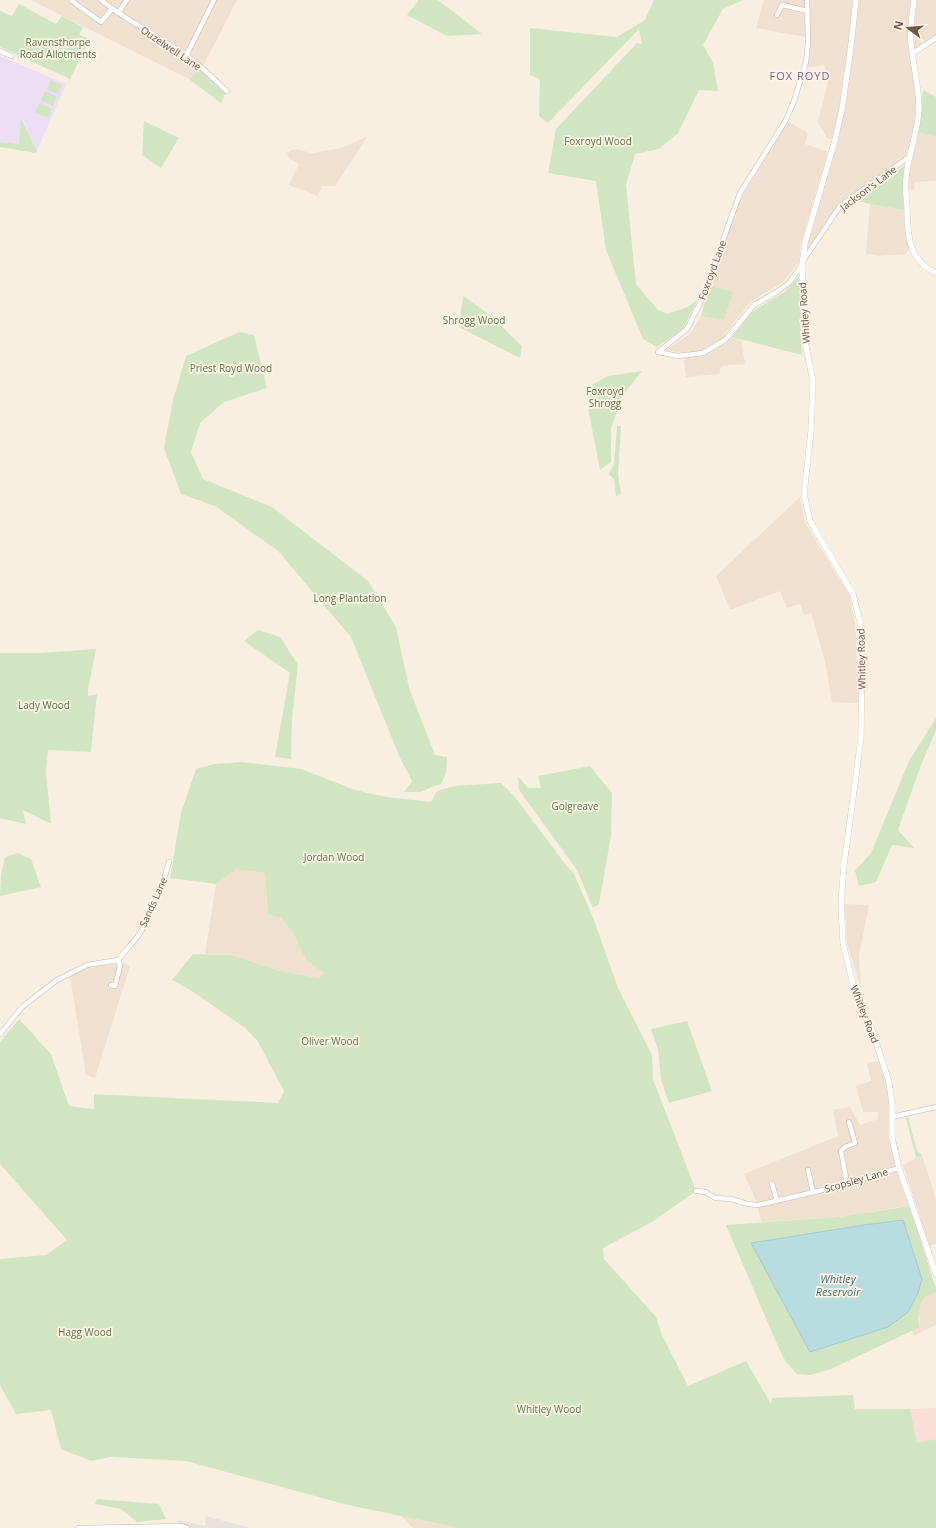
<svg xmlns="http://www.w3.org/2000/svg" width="936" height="1528" font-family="'Open Sans',sans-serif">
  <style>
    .residential { fill: #f0e0d0 }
    .commercial { fill: #f9dfd6 }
    .industrial { fill: #e8e1dc }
    .education { fill: #ecdef5 }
    .green { fill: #d1e5c2; fill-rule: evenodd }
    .water { fill: #b8dce0; stroke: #9fcbd1 }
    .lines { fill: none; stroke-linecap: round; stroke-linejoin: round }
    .minor-casing { stroke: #c8b6aa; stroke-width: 5.5 }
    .tertiary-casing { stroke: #c8b6aa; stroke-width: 6 }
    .minor { stroke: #fff; stroke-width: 4.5 }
    .tertiary { stroke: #fff; stroke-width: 5.5 }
    .labels { text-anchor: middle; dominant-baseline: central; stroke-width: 3.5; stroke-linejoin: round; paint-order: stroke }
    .park-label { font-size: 10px; fill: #577847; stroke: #fdf3e6 }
    .street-label { font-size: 10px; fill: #6e564b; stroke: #fdf3e6 }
    .neighbourhood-label { font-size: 11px; letter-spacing: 1px; fill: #7b638b; stroke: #fdf3e6 }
    .water-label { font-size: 11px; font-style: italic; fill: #447279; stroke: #fdf3e6 }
  </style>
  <rect width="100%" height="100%" fill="#f9efe1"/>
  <path class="residential" d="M31,0H237L204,64L189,79Z
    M764,0H936V38L913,54L919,110L909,157L840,206L803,261L805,243L835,140L827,138L818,122L829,77L824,65L807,68L810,38L756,28Z
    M787,121L808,133L805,144L828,152L801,243L799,262L783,282L756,298L749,304L724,335L741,340L745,364L721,366L719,374L686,377L683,353L666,350L691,333L701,316L724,320L709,286L736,207Z
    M918,132L936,137V181L915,182L914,191L910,189L909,173Z
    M368,136L335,186H322L318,196L289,185L299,164L289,159L287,153L294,149L312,153L341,148Z
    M870,204L904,210L910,246L906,254L878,256L866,253Z
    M800,497L805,523L850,596L856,631L858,703L832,702L825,661L811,613L804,615L800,604L787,608L780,591L730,610L716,576Z
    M237,869L265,873L268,914L282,919L292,931L306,960L324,973L319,978L279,971L232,955L205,954L216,884Z
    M845,904L869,905L859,955L861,989L847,943Z
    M121,963L130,966L95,1078L86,1075L70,976L88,967Z
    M883,1060L889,1082L892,1138L913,1205L839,1217L761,1222L757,1203L744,1174L838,1136L833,1110L850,1107L860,1125L878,1119V1112H863L856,1086L871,1081L867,1063Z
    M922,1155L936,1199V1244L929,1246L903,1165Z
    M936,1292V1325L913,1336L912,1330L920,1327L919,1312L924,1298Z
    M401,1516L459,1528H413Z"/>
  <path class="commercial" d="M936,1408V1439L917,1443L910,1409Z"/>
  <path class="industrial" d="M206,1516L250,1528H176L178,1520L205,1526Z"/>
  <path class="education" d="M0,56L66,84L37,151L22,118L19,144L0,142Z"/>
  <path class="green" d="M419,0H438L482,34L447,36L407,15Z
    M654,0H743L723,9L703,45L713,63L718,91L699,90L678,133L659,149L635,154L626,185L636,284L658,310L667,314L688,307L698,299L683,329L657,347L643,339L606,250L596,181L548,173L556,129L637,43L642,44L639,29L548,123L539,116L540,79L530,75V28L617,37L645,20Z
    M19,4L56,24L62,16L83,27L79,35L90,39L70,79L0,47V11L12,16Z
    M199,69L226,93L221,103L189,79Z
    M51,80L62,85L58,94L47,89Z
    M923,90L936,97V137L918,132Z
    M45,91L57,97L53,106L41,100Z
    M39,103L52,109L48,118L35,112Z
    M21,118L37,151L35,153L0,147V142L19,144Z
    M144,121L179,138L161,168L142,155Z
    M906,164L903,180L904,210L870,204L858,201Z
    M799,276L802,355L732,337L753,311L786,291Z
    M709,286L733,292L724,320L701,316Z
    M463,296L490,315L522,346L520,358L459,327Z
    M239,332L254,335L267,388L224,402L200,423L191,452L203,479L272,507L368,581L396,627L409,688L435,755L447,757L446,773L441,784L432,787L421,792H404L412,781L400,758L351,637L278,551L215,506L181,494L164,448L173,400L186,356Z
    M642,371L622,396L611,429V462L600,470L589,413L590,386L608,376Z
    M617,426H621L618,475L621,493L616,497L614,479L608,474L614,465Z
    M258,630L280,637L298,665L292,719L291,759L275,757L290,673L244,641Z
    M96,649L88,689V696L97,694L91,752L48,750L46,772L51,824L23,810L26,824L0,818V653H40Z
    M936,718V730L921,765L898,830L914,848L892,845L876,882L859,886L855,871L871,853L909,761Z
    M242,762L301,769L355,790L386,797L431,802L437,791L455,786L501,783L514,796L566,865L574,874L594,920L618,988L652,1055L653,1079L696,1191L652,1222L603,1248L604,1259L656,1317L662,1335L688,1386L746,1361L771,1404L772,1398L853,1395L855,1409H910L917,1443L936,1439V1528H459L348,1505L186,1461L111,1457L91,1461L61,1449L51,1410L16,1414L0,1385V1259L46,1255L67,1240L0,1164V1042L19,1019L51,1054L69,1106L94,1109V1094L278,1103L284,1091L257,1040L245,1028L192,991L172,980L193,954L232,955L279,971L319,978L324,973L306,960L292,931L282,919L268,914L265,873L237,869L216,884L170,878L181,813L196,769L214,764Z
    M590,766L612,793L611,836L599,904L593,908L577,870L519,790L518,776L528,788H541L538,776Z
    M18,853L31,859L41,887L0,896L1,874L5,857Z
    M687,1021L712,1091L669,1103L661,1080L658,1049L651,1029Z
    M908,1117L917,1151L922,1155L916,1158L906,1118Z
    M910,1206L936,1289V1292L924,1298C920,1307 916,1317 920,1327L831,1369L810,1375L797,1374L786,1362L780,1351L726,1225L839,1217ZM918,1293L810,1351L807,1345Z
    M97,1499L159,1504L166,1519L137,1522L121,1509L95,1504Z"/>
  <path class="water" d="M903,1220L922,1279L918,1293L908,1312L888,1327L810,1352L751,1243L864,1225Z"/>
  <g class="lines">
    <g class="minor-casing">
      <path id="minor" d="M101,0C131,24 167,40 197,64C207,72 217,82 227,91
        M72,1L101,22L112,9
        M118,13L127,0
        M777,15L782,5L808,11
        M0,51L11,56
        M913,53L936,38
        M186,56L214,0
        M803,261L840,206L909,157
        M802,265L789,283L775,293L754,305L725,340L703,353L678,356L658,352L687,329L702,299L740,193L786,120L794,101L806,62L808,42L807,0
        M111,985L115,986L120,966L118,960
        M0,1034L22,1007L57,980L87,965L118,960C124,952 132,944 138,936C153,914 162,887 169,862
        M892,1117L936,1107
        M808,1170L813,1192
        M847,1183L841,1151L845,1147L855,1143L849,1122
        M772,1184L777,1200
        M696,1191L706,1192L715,1198L731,1199L748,1204L758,1205L827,1189L899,1168
        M78,1528L180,1526L187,1528"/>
    </g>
    <g class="tertiary-casing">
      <path id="tertiary" d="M856,0L850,53L842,109L835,140L805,243L802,265L804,336L813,382L811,431L804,494L810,521L853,594L862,630L861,738L844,865L841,903L843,943L856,997L871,1027L889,1082L892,1104V1138L899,1168L936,1274
        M914,0C912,14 910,28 911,43C913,65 919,87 919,109C918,133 908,155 906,178C905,187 906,197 907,205C907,233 908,261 936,273"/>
    </g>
    <use href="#minor" class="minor"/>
    <use href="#tertiary" class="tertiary"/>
  </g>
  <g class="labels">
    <g class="park-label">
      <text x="58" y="42">Ravensthorpe<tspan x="58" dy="12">Road Allotments</tspan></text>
      <text x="598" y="141">Foxroyd Wood</text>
      <text x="474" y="320">Shrogg Wood</text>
      <text x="231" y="368">Priest Royd Wood</text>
      <text x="605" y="391">Foxroyd<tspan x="605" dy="12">Shrogg</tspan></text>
      <text x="350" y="598">Long Plantation</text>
      <text x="44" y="705">Lady Wood</text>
      <text x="575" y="806">Golgreave</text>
      <text x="334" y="857">Jordan Wood</text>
      <text x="330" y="1041">Oliver Wood</text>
      <text x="85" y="1332">Hagg Wood</text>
      <text x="549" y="1409">Whitley Wood</text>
    </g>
    <g class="street-label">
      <text transform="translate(171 48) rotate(34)">Ouzelwell Lane</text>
      <text transform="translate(868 188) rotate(-37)">Jackson's Lane</text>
      <text transform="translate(712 270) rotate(-70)">Foxroyd Lane</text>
      <text transform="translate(804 313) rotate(-94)">Whitley Road</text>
      <text transform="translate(861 659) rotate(-91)">Whitley Road</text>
      <text transform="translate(153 902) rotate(-66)">Sands Lane</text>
      <text transform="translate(865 1014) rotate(69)">Whitley Road</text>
      <text transform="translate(856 1180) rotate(-16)">Scopsley Lane</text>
    </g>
    <g class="neighbourhood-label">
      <text x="800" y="75">FOX ROYD</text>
    </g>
    <g class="water-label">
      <text x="838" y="1278">Whitley<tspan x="838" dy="13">Reservoir</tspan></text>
    </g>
  </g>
  <g transform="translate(908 28) rotate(286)" stroke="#fdf3e6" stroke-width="3" paint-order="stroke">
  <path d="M0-3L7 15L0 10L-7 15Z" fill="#6e564b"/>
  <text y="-6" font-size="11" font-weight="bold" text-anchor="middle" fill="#6e564b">N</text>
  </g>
</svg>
